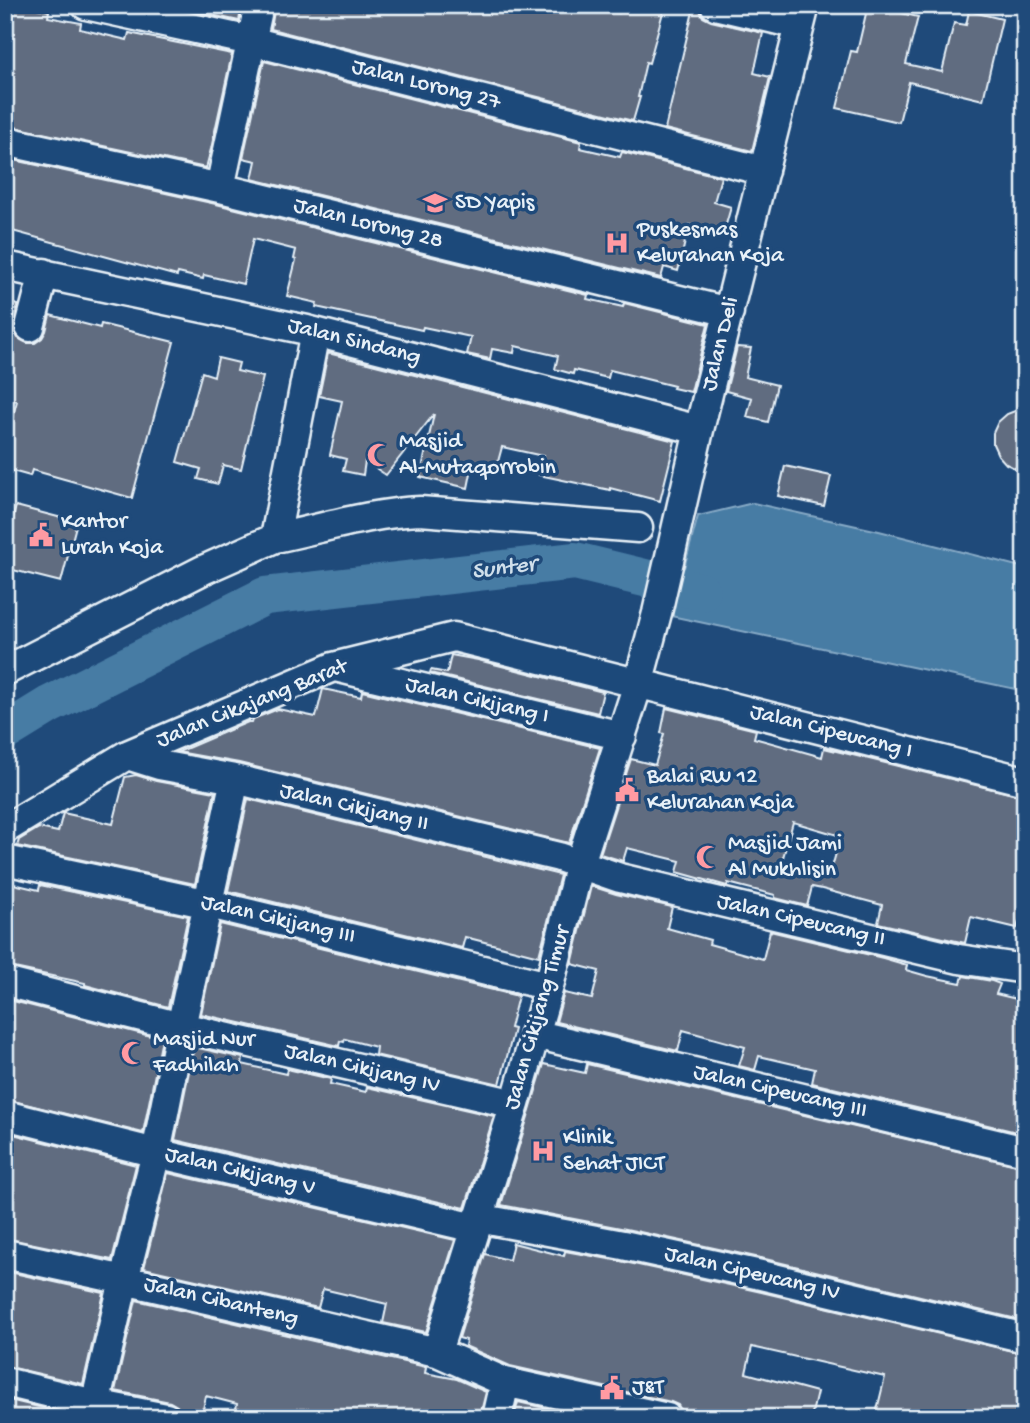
<svg xmlns="http://www.w3.org/2000/svg" width="1030" height="1423" font-family="'Gochi Hand',sans-serif">
  <style>
    .water { fill: #477ba4; stroke: #87aac6; stroke-width: 2 }
    .lines { fill: none; stroke-linecap: round; stroke-linejoin: round }
    .river { stroke: #477ba4; stroke-width: 38 }
    .building { fill: #606c80; stroke: #e8f1f8; stroke-width: 2; fill-rule: evenodd }
    .minor-casing { stroke: #e8f1f8; stroke-width: 33 }
    .minor { stroke: #1f4a7a; stroke-width: 28 }
    .labels { text-anchor: middle; dominant-baseline: central; stroke-width: 7; stroke-linejoin: round; paint-order: stroke }
    .street-label { font-size: 23px; fill: #e8f1f8; stroke: #1f4a7a }
    .poi-label { font-size: 23px; fill: #e8f1f8; stroke: #1f4a7a; text-anchor: start }
    .water-label { font-size: 24px; font-style: italic; fill: #d0dfeb; stroke: #1f4a7a }
  </style>
  <rect width="100%" height="100%" fill="#1f4a7a"/>
  <filter id="ink" filterUnits="userSpaceOnUse"><feTurbulence type="fractalNoise" baseFrequency=".0143" numOctaves="2"/><feDisplacementMap in="SourceGraphic" scale="14" xChannelSelector="R" yChannelSelector="G"/><feConvolveMatrix kernelMatrix="1 2 1 2 8 2 1 2 1" color-interpolation-filters="sRGB"/></filter>
  <g filter="url(#ink)">
    <path class="water" d="M753,503L879,531L1025,568V691L671,616L698,516Z"/>
    <g class="lines">
      <path class="river" d="M5,732L49,705L265,596L575,561L702,592"/>
    </g>
    <path class="building" d="M5,5H24L49,11L48,17L81,23L80,29L127,40L129,33L232,54L211,149L206,168L5,125Z
      M165,5H242L239,21Z
      M275,5H585L619,13L621,5H665L649,63L646,62L638,97H640L633,121L271,29Z
      M868,5L918,17L906,64L942,72L954,23L966,25L969,11L1002,19L983,100L909,82L899,122L837,108L851,51L857,52Z
      M694,7L699,8L703,17L711,21L763,33L754,73L770,77L752,151L665,129Z
      M264,61L581,142L580,148L620,157L622,152L721,177L714,202L731,207L723,235L689,225L678,271L664,267L661,278L252,179L256,161L243,158Z
      M5,158L216,204L588,295L587,299L623,307L624,303L708,324L691,392L673,388L674,386L610,370L608,378L574,370L573,374L555,369L558,356L515,346L514,353L492,349L490,359L467,354L471,337L423,327L422,330L316,307L317,303L287,296L296,260L294,259L296,250L253,239L243,284L204,275L203,279L178,273L177,276L5,229Z
      M5,302L18,305L14,323V331L18,338L27,343H35L42,338L46,331L50,315L100,328L101,324L174,342L132,498L32,470L30,476L5,469V443L17,401L5,398Z
      M737,347L751,348L745,377L777,385L768,422L747,417L752,398L726,391Z
      M328,353L675,441L660,501L610,488V490L539,475L543,456L502,447L496,469L473,463L468,488L420,477L434,414L386,475L365,461L363,475L343,471L346,459L330,455L342,401L319,396Z
      M218,358L239,363L237,371L263,377L241,469L223,465L218,484L198,479L201,469L177,462L202,372L214,376Z
      M1025,407V473L1006,464L998,455L993,444V433L998,422L1007,414Z
      M785,466L831,476L824,506L778,496Z
      M16,506L77,522L61,582L5,568V548Z
      M451,655L478,660L603,692L598,713L430,673L431,670L447,673Z
      M323,689L361,697L362,691L600,748L569,843L239,763L178,752L248,722H252L253,719L278,709L316,717Z
      M666,708L756,730L754,738L822,757L824,748L1025,797V912H1022L1017,928L971,917L965,943L878,923L882,905L822,889L812,887L807,906L775,898V895L728,883L727,886L677,872L680,861L627,848L623,861L600,854L631,759L655,765L664,734L661,733ZM793,822L841,836L830,874L782,861Z
      M136,775L156,781L215,792L195,884L17,846L19,840L39,828L58,832L63,813L113,824L125,777Z
      M248,799L560,875L539,956L465,937L462,948L228,891Z
      M5,882L39,890L40,885L188,916L168,1007L85,985V983L5,966Z
      M591,886L616,894L672,907L667,928L710,940L709,944L763,959L770,931L883,958L907,965L906,970L927,976L961,983L963,976L992,981L1000,984L996,994L1025,1001V1134L812,1083L815,1069L759,1056L755,1070L739,1066L745,1047L683,1030L678,1051L556,1022L564,993L592,999L599,971L572,964Z
      M220,924L518,996L510,1028L514,1029L500,1084L375,1055L376,1047L345,1039L344,1042L340,1041L339,1046L201,1014Z
      M5,999L162,1039L143,1133L5,1099Z
      M194,1047L243,1058L242,1064L286,1074L287,1069L331,1079L330,1084L366,1092L367,1087L494,1116L465,1208L175,1140Z
      M544,1064L585,1073L587,1064L1025,1167V1321L765,1259L626,1229L501,1205Z
      M5,1132L136,1165L112,1260L5,1238Z
      M168,1173L455,1240L426,1332L383,1323L387,1304L323,1289L318,1308L144,1268Z
      M513,1243L564,1256L565,1251L620,1261L757,1291L1025,1354V1418H875L885,1377L752,1347L746,1373L817,1392L811,1418H718L681,1410L678,1405L671,1402L510,1366L465,1346L466,1340L459,1338L485,1254L509,1260Z
      M5,1271L104,1293L83,1384L5,1366Z
      M136,1300L426,1367L425,1373L457,1379L486,1392L481,1412L472,1410L470,1418H234L237,1404L206,1396L201,1418H182L181,1412L177,1406L170,1402L115,1391Z
      M5,1399L76,1416V1418H5Z
      M518,1402L589,1418H514Z"/>
    <g class="lines">
      <g class="minor-casing">
        <path id="minor" d="M86,5L251,41L764,171
          M715,5L800,25
          M5,141L220,188L729,312
          M220,188L259,5
          M5,266L307,330L699,430
          M30,327L44,273
          M275,538C323,528 371,513 420,511L638,528
          M339,668L622,736
          M5,671L203,570L275,538L315,332
          M127,755L159,765L235,779L559,857L620,878L959,959L1025,969
          M5,829L127,755L333,667L454,637L1025,781
          M5,860L209,904L549,986
          M5,982L181,1027L515,1104
          M534,1034L1025,1151
          M5,1115L156,1153L475,1228
          M478,1218L623,1245L761,1275L1025,1338
          M5,1254L124,1280L437,1352L505,1382L667,1418
          M437,1352L515,1104L549,986L580,863L638,684L657,613L699,430L805,5
          M5,1382L95,1404L166,1418
          M92,1418L124,1280L156,1153L181,1027L235,779
          M497,1418L505,1382"/>
      </g>
      <use href="#minor" class="minor"/>
    </g>
  </g>
  <defs>
    <g id="school-bare" transform="scale(1.89)"><path d="M0-5L7-2L0 1L-7-2ZM-4 1L0 2.5L4 1V4Q0 6-4 4Z" fill="#ff9aa2" stroke="#1f4a7a" stroke-width="2.5" paint-order="stroke"/></g>
    <g id="hospital-bare" transform="scale(1.89)"><path d="M-5-5h3v3.5h4V-5h3V5h-3V1.5h-4V5h-3Z" fill="#ff9aa2" stroke="#1f4a7a" stroke-width="2.5" paint-order="stroke"/></g>
    <g id="mosque-bare" transform="scale(1.89)"><path d="M3.5-4.9A6 6 0 1 0 3.5 4.9A5 5 0 1 1 3.5-4.9Z" fill="#ff9aa2" stroke="#1f4a7a" stroke-width="2.5" paint-order="stroke"/></g>
    <g id="civic-bare" transform="scale(1.89)"><path d="M-.6-6.5H3V-4.5H.6V-3L4-1V1h2V6H-6V1h2V-1L-.6-3ZM-1.2 2.5V6h2.4V2.5Z" fill="#ff9aa2" stroke="#1f4a7a" stroke-width="2.5" paint-order="stroke"/></g>
  </defs>
  <g fill-rule="evenodd">
    <use href="#school-bare" x="435" y="203"/>
    <use href="#hospital-bare" x="617" y="243"/>
    <use href="#mosque-bare" x="379" y="455"/>
    <use href="#civic-bare" x="41" y="535"/>
    <use href="#civic-bare" x="627" y="790"/>
    <use href="#mosque-bare" x="708" y="857"/>
    <use href="#mosque-bare" x="133" y="1053"/>
    <use href="#hospital-bare" x="543" y="1151"/>
    <use href="#civic-bare" x="612" y="1388"/>
  </g>
  <g class="labels">
    <g class="street-label">
      <text transform="translate(426 85) rotate(14)">Jalan Lorong 27</text>
      <text transform="translate(368 224) rotate(14)">Jalan Lorong 28</text>
      <text transform="translate(354 342) rotate(14)">Jalan Sindang</text>
      <text transform="translate(721 344) rotate(-76)">Jalan Deli</text>
      <text transform="translate(477 701) rotate(13)">Jalan Cikijang I</text>
      <text transform="translate(252 704) rotate(-22)">Jalan Cikajang Barat</text>
      <text transform="translate(831 732) rotate(14)">Jalan Cipeucang I</text>
      <text transform="translate(354 808) rotate(13)">Jalan Cikijang II</text>
      <text transform="translate(278 920) rotate(13)">Jalan Cikijang III</text>
      <text transform="translate(801 921) rotate(13)">Jalan Cipeucang II</text>
      <text transform="translate(538 1018) rotate(-74)">Jalan Cikijang Timur</text>
      <text transform="translate(362 1069) rotate(13)">Jalan Cikijang IV</text>
      <text transform="translate(780 1092) rotate(13)">Jalan Cipeucang III</text>
      <text transform="translate(240 1172) rotate(13)">Jalan Cikijang V</text>
      <text transform="translate(752 1274) rotate(13)">Jalan Cipeucang IV</text>
      <text transform="translate(221 1302) rotate(13)">Jalan Cibanteng</text>
    </g>
    <g class="poi-label">
      <text x="455" y="203">SD Yapis</text>
      <text x="637" y="230">Puskesmas<tspan x="637" dy="26">Kelurahan Koja</tspan></text>
      <text x="399" y="442">Masjid<tspan x="399" dy="26">Al-Mutaqorrobin</tspan></text>
      <text x="61" y="522">Kantor<tspan x="61" dy="26">Lurah Koja</tspan></text>
      <text x="647" y="777">Balai RW 12<tspan x="647" dy="26">Kelurahan Koja</tspan></text>
      <text x="728" y="844">Masjid Jami<tspan x="728" dy="26">Al Mukhlisin</tspan></text>
      <text x="153" y="1040">Masjid Nur<tspan x="153" dy="26">Fadhilah</tspan></text>
      <text x="563" y="1138">Klinik<tspan x="563" dy="26">Sehat JICT</tspan></text>
      <text x="632" y="1388">J&amp;T</text>
    </g>
    <g class="water-label">
      <text transform="translate(504 569) rotate(-7)">Sunter</text>
    </g>
  </g>
  <rect width="1030" height="1423" fill="none" stroke="#1f4a7a" stroke-width="28"/>
  <rect x="14" y="14" width="1002" height="1395" fill="none" stroke="#e8f1f8" stroke-width="2.5" filter="url(#ink)"/>
</svg>
